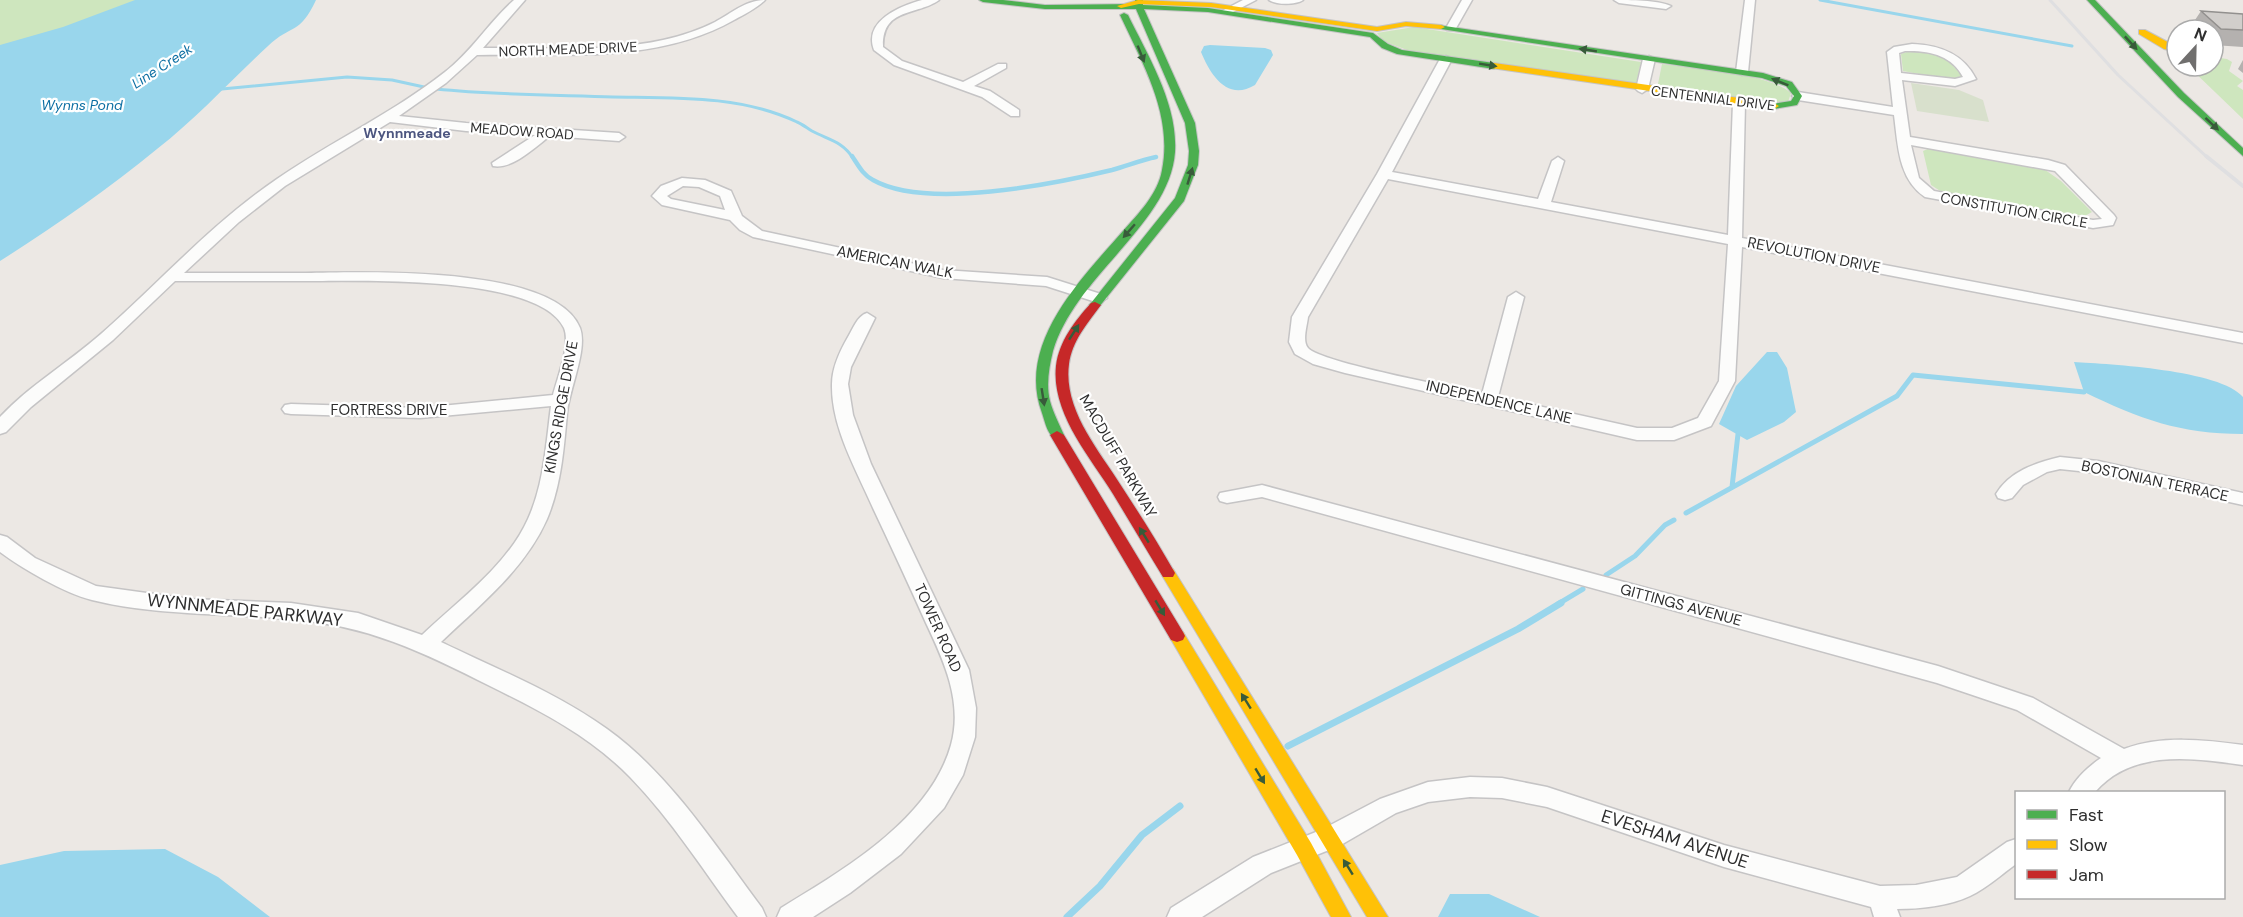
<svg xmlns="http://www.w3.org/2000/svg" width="2243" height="917" font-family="'DM Sans',sans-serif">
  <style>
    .green { fill: #cee6be }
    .cemetery { fill: #d8e0cc }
    .water { fill: #99d6ec }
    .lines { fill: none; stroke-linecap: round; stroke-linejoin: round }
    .stream-far3 { stroke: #99d6ec; stroke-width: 3 }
    .stream-far2 { stroke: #99d6ec; stroke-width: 4.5 }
    .stream-far1 { stroke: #99d6ec; stroke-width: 5 }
    .stream { stroke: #99d6ec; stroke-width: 7 }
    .street-casing { stroke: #c5c4c5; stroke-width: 3 }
    .fast-casing { stroke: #c5c4c5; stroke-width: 2 }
    .slow-casing { stroke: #c5c4c5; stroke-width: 2 }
    .jam-casing { stroke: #c5c4c5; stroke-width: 2 }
    .street { fill: #fcfcfb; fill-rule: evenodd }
    .fast { fill: #4caf50; fill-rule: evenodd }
    .slow { fill: #ffc107; fill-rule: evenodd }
    .jam { fill: #c62828; fill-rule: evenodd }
    .rail-far1 { stroke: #dfdfe1; stroke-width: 3 }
    .rail { stroke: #dfdfe1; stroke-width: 4 }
    .wall { fill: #b4b1af }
    .building { fill: #d1cecb; stroke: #92908e; stroke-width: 1.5 }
    .oneway { fill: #385b3a }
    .labels { text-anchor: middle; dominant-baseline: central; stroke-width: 4.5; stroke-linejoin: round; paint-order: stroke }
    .far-street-label { font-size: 14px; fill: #2e2e2e; stroke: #fff }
    .far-water-label { font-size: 14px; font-style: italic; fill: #0d6fa3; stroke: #fff }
    .far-neighbourhood-label { font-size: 14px; font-weight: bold; fill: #4d5680; stroke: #fff }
    .street-label { font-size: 15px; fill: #2e2e2e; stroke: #fff }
    .near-street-label { font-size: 18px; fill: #2e2e2e; stroke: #fff }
  </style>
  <rect width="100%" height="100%" fill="#ece8e4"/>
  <path class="green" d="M0,0H199L0,78Z
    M1414,27L1641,62L1636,84L1407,50L1383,41L1377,33Z
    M1912,50C1941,54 1944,55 1964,77L1951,80L1903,71L1901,54Z
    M2213,57L2227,59L2232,62L2229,71L2243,81L2237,86L2243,90V119L2188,66H2213Z
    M1662,64C1696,69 1765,72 1791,93L1788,102L1774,104L1657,89Z
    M1930,148L2038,165L2061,181L2092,212L2085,216L1945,194L1931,185L1923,151Z"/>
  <path class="cemetery" d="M1911,83L1959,90L1983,100L1989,122L1917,111Z"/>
  <path class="water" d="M135,0H316C300,35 291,24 268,46C231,80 197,118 157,149C108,189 54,227 0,261V45L63,27Z
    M1210,45L1265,48L1271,50L1273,55L1255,85C1227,102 1210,74 1201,52L1204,46Z
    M1767,352H1777L1787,368L1796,412L1784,422L1747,440L1719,424L1736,386Z
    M2074,362C2109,364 2221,370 2243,397V434C2180,434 2140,419 2084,392Z
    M165,849L218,877L270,917H0V865L64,851Z
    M1450,894H1489L1540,917H1438Z"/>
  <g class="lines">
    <path class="stream-far3" d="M1820,0L2072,46
      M222,89L347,77L392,80L424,87
      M436,89C495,95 554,95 613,97C674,98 741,95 797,122C802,124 807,128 812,131C829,140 842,141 853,158
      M1153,158L1156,157"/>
    <path class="stream-far2" d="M852,156C858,165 863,175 873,180C926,210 1054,184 1112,170C1127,166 1141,160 1156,157"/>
    <path class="stream-far1" d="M1732,487L1738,434
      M1686,513L1897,396L1913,375L2084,392
      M1606,575L1635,556L1665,525L1674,520
      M1558,604L1583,589"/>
    <path class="stream" d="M1288,746L1518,629L1561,603
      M1067,917L1100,886L1142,835L1180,806"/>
    <g class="street-casing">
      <path id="street" d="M514,0H525L483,48C543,47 604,53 663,40C681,36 699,30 715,22C732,13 746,0 765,0C757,8 745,14 734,20C656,64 564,53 477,55L446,83L399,116L466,123L619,133L625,137L619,141L550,136C535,147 512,170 493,166L492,163L535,135L466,131L390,122L285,186L239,222L184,273C225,273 265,273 306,273C364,272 555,265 580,328C588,349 569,390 567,413C564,448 561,486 547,519C525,569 480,605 441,642C497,669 557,693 607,729C669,773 717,848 762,908L766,917H738C703,870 671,819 630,777C590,736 541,711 490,686C423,652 367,625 290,619C224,613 157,616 92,600C64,593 23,569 0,552V535L7,537L35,558L96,586L190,599L291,603L358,613L422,635C459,600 507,566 528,519C544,484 546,444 551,406L420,418L291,414L285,413L282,409L285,405L291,404L420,408L553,395C557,379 571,344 564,328C539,274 356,281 302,281C260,281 217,281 175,281L113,340L31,407L6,432L0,434V417C30,385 68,363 101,334C160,282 211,224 277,179C332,141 393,113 445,72C472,51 489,22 514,0Z
        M922,0H939C917,16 882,7 883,47L902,61L963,82L998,64H1006V68L974,86L990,91L1019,110V116H1011L982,97L894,65L874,50C863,21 900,6 922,0Z
        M1243,0H1256L1229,14L1220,12Z
        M1269,0H1303C1296,5 1276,5 1269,0Z
        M1462,0H1472L1455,30H1447L1446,28Z
        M1614,0C1630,0 1658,0 1671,6L1666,9L1619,3Z
        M1745,0H1755L1748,72L1742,75L1736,72Z
        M1912,44C1939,45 1963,53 1976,79L1955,86L1902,80L1910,137L2048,160L2065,165L2114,215L2116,218L2113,225L2093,228L1925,197C1898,179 1898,145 1894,115L1798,100L1792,96L1798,92L1893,107L1887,52L1894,47ZM1905,51C1928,50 1952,55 1963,77L1955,79L1901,73L1899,53ZM1911,145L2055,171L2102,219L2093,220L1934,191L1919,178Z
        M1446,56L1452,59L1392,172L1538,199L1552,161L1558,157L1564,161L1551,202L1728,235L1733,103L1739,99L1745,103L1742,238L2243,333V343L1742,247L1735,381L1711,426L1674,440H1637L1345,373L1313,364L1295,354L1289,342L1292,317L1377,174L1440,59ZM1388,179L1728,244L1719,381L1698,418L1672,428H1637L1498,397L1524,297L1516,292L1508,297L1482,394C1454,387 1322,363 1308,348C1302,341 1307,326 1308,317Z
        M1649,56L1655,59L1648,89L1642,93L1638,91L1636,89L1643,59Z
        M682,178L705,180L731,191L742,216L762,231L943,270L1047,277L1104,295L1107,298L1099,303L1046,286L943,278L753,237L740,230L730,220L662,205L652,196L661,186ZM683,186L699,187L720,196L725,210L671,199L667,196Z
        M867,313L875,318L851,367L848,384L853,415L871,464L969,670L976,708L975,737L963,775L944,808L901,854L850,893L813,917H777L781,908C843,870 930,820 951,745C963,702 944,661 926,623C909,585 891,546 873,508C856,469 831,427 832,384C832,367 840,351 848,337C853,329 857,316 867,313Z
        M2060,457L2098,461L2243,493V505L2098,473L2060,469L2047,472L2023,485L2012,498L2005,500L1998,498L1996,494C2010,471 2035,463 2060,457Z
        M1262,485L1938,666L2033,698L2124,749C2162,735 2204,740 2243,745V765C2192,758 2132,749 2095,792H2069C2075,779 2089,766 2101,758L2017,710L1937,683L1262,497L1227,503L1220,501L1218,497L1220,493Z
        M1470,777L1502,778L1547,787L1724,845L1880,886L1916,885L1957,877L2007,842L2016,839V864C2002,874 1987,888 1970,896C1949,906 1920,909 1897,909L1900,917H1874L1871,907L1724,867L1547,807L1502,798L1470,797L1428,802L1396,813L1339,846L1271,873L1202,917H1167L1171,908L1253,857L1321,830L1380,799L1428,782Z"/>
    </g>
    <g class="fast-casing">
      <path id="fast" d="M979,0H1003L1045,5L1136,4L1135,0H1143V5L1208,8L1373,33L1388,44L1402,50L1494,63L1498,66L1494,69L1397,54L1382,48L1370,37L1208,12L1144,9L1195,123L1199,151L1198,165L1184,201L1099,307H1091L1089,305L1091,303L1175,198L1188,165L1189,151L1185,123L1136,9H1045L983,2Z
        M2087,0H2095L2184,93L2243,148V156L2178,97Z
        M1124,13L1128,15C1148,56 1178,104 1175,152C1170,224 1075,276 1053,351C1049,367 1046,385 1050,401C1053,412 1059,424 1064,435L1057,439C1048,437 1045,422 1042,413C1016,344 1081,279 1123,231C1138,214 1158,194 1162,170C1173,115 1143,64 1120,15Z
        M1438,25L1763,73L1792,82L1802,96L1797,105L1774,109L1771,108V104L1791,101L1794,96L1786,86L1762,78L1441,29L1437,27Z"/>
    </g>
    <g class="slow-casing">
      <path id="slow" d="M1138,0L1211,3L1377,27L1406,22L1441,25L1445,27L1441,29L1406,26L1377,31L1211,7L1139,4L1121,8L1117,6Z
        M2139,30H2145L2177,47V52L2164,49L2139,34Z
        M1494,63L1774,103L1779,106L1774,109L1491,68L1490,66Z
        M1168,568L1173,569L1388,917H1367L1163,577L1161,573L1163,569Z
        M1177,630L1183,632L1311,843L1351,917H1331L1297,855L1169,636L1171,632Z"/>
    </g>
    <g class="jam-casing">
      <path id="jam" d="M1095,302L1101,305C1087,324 1072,341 1069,364C1063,409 1098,449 1120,484C1139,513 1158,543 1175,573L1173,577H1163C1146,549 1130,522 1113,494C1090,457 1051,413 1056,366C1059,341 1075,321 1091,303Z
        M1057,431L1064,435L1183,632L1185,636L1183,640L1177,642L1171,640L1050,435Z"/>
    </g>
    <use href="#street" class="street"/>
    <use href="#fast" class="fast"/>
    <use href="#slow" class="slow"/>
    <use href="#jam" class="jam"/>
    <path class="rail-far1" d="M2050,0L2118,75L2208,158"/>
    <path class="rail" d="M2206,156L2243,186"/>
  </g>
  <path class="wall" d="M2201,11L2243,14V47L2213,45V30H2196L2191,26Z
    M2243,60V73L2238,69Z"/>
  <path class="building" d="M2201,11L2243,14V30L2221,29Z"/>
  <defs><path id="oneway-solid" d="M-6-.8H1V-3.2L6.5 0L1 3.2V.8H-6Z" transform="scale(1.5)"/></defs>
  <g class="oneway">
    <use href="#oneway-solid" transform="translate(2131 43) rotate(47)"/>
    <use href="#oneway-solid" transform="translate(1588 50) rotate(-171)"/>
    <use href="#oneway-solid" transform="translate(1141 54) rotate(68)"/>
    <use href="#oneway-solid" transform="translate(1488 65) rotate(9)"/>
    <use href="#oneway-solid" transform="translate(1780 82) rotate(-158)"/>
    <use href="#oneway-solid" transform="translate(2212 124) rotate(43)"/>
    <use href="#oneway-solid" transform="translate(1190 176) rotate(-73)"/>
    <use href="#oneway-solid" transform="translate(1129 231) rotate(131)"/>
    <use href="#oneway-solid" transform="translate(1074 332) rotate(-57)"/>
    <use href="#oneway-solid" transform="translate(1043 397) rotate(81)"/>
    <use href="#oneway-solid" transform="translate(1144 535) rotate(-122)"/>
    <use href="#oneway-solid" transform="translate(1160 608) rotate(59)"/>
    <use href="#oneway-solid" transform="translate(1246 701) rotate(-122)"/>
    <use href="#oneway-solid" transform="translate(1260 776) rotate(59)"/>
    <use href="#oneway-solid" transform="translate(1348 867) rotate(-122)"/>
  </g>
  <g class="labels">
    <g class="far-street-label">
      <text transform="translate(568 49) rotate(-2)">NORTH MEADE DRIVE</text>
      <text transform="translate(1713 98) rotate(7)">CENTENNIAL DRIVE</text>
      <text transform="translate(522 131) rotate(4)">MEADOW ROAD</text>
      <text transform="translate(2014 210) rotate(10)">CONSTITUTION CIRCLE</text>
    </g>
    <g class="far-water-label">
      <text transform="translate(162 66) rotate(-33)">Line Creek</text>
      <text x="82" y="105">Wynns Pond</text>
    </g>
    <g class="far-neighbourhood-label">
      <text x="407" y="133">Wynnmeade</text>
    </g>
    <g class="street-label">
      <text transform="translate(1814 255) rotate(11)">REVOLUTION DRIVE</text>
      <text transform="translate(895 262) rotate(11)">AMERICAN WALK</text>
      <text transform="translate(1499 402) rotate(13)">INDEPENDENCE LANE</text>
      <text transform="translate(561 407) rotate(-80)">KINGS RIDGE DRIVE</text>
      <text x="389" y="410">FORTRESS DRIVE</text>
      <text transform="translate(1118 456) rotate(60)">MACDUFF PARKWAY</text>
      <text transform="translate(2155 481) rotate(12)">BOSTONIAN TERRACE</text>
      <text transform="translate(1681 605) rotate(15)">GITTINGS AVENUE</text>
      <text transform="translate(938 628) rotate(66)">TOWER ROAD</text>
    </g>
    <g class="near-street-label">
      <text transform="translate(245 610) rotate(6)">WYNNMEADE PARKWAY</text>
      <text transform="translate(1675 839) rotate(18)">EVESHAM AVENUE</text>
    </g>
  </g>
  <rect x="2015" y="791" width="210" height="108" fill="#ffffff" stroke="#ababab" stroke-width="1.5"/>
  <rect x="2027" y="810" width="30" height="9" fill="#4caf50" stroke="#ababab" stroke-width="1.5"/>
  <text x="2069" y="821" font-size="18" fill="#2e2e2e">Fast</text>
  <rect x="2027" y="840" width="30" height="9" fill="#ffc107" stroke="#ababab" stroke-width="1.5"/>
  <text x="2069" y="851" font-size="18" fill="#2e2e2e">Slow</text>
  <rect x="2027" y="870" width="30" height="9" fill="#c62828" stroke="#ababab" stroke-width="1.5"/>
  <text x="2069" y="881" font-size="18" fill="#2e2e2e">Jam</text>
  <g transform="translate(2195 48) rotate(22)"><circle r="28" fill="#ffffff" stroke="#ababab" stroke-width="1.5"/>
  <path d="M0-4.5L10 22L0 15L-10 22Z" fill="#706f6e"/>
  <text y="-9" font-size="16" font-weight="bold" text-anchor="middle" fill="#2e2e2e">N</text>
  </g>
</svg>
